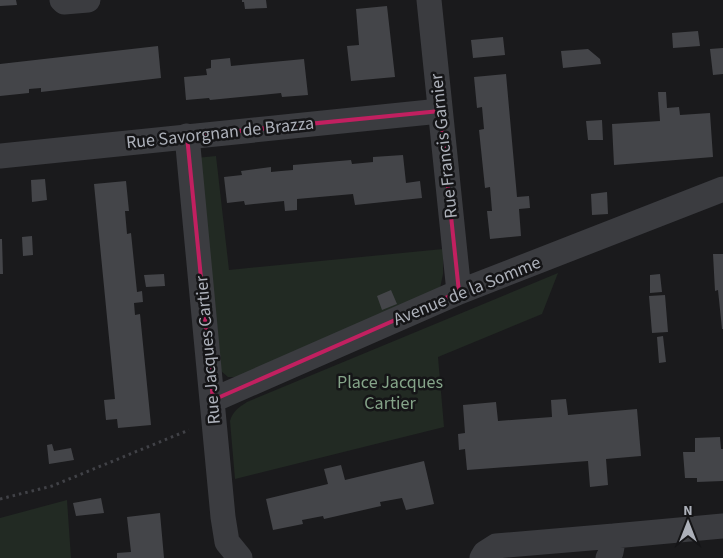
<svg xmlns="http://www.w3.org/2000/svg" width="723" height="558" font-family="'Source Sans 3',sans-serif">
  <style>
    .green { fill: #222a23 }
    .building { fill: #444549 }
    .lines { fill: none; stroke-linecap: round; stroke-linejoin: round }
    .path { stroke: #414247; stroke-width: 3; stroke-dasharray: 2.5 4; stroke-linecap: butt }
    .street { stroke: #3b3c40; stroke-width: 25 }
    .marked { fill: none; stroke: #c12060; stroke-width: 4; stroke-linejoin: round }
    .labels { text-anchor: middle; dominant-baseline: central; stroke-width: 5; stroke-linejoin: round; paint-order: stroke }
    .street-label { font-size: 18px; fill: #adb1ba; stroke: #151517 }
    .park-label { font-size: 18px; fill: #85a489; stroke: #151517 }
  </style>
  <rect width="100%" height="100%" fill="#1a1a1c"/>
  <path class="green" d="M216,156L229,270L443,249V274L440,288L237,377H228L221,371L196,158Z
    M558,273L542,314L438,357L444,427L235,479L230,421C233,411 238,408 247,402Z
    M67,500L71,558H0V518Z"/>
  <path class="building" d="M0,0H16L17,5L0,6Z
    M242,0H266L267,8L245,9L244,2H242Z
    M387,6L395,77L351,81L347,46L359,45L356,9Z
    M698,31L700,46L673,48L672,33Z
    M503,37L505,55L473,58L471,40Z
    M158,46L161,78L41,92V88L29,89V93L0,96V64Z
    M723,48V74L713,75L710,49Z
    M588,49L600,59L601,64L563,68L561,51Z
    M230,58L231,66L304,59L308,95L282,97L281,93L210,100L209,98L186,100L184,77L207,75L206,69L211,68V60Z
    M506,74L517,197L529,196L530,208L519,209L521,236L490,239L487,211H492L490,187L485,188L479,130L484,129L482,107L477,108L474,77Z
    M658,92H666L667,108L679,107L680,115L710,113L713,157L614,165L612,124L660,121Z
    M602,120L603,140H588L586,121Z
    M403,155L406,183L420,181L422,198L355,205L353,194L297,199V210L285,211L284,201L245,205L244,201L227,203L224,177L242,175L241,171L271,167V172L281,171L293,170V165L351,160L352,164L373,162V157Z
    M45,179L47,200L32,202L31,180Z
    M126,181L129,211H125L127,234L131,233L137,292L142,291L143,302L134,303L135,315L140,314L151,425L118,428L117,419L106,420L104,400L115,399L94,184Z
    M607,192L608,214L592,215L591,194Z
    M32,236L33,255L23,256L22,237Z
    M0,239H2L3,274H0Z
    M713,254H723V329H722L718,290L715,291Z
    M164,274L165,286L146,287L144,275Z
    M660,274L662,292L650,293V275Z
    M391,290L397,304L382,310L377,296Z
    M665,295L668,332L652,333L649,296Z
    M663,336L666,362L659,363L657,337Z
    M566,399L568,415L637,409L641,456L606,459L608,485L590,487L588,461L467,470L465,449L459,450L458,434L465,433L463,405L496,402L498,421L552,417L551,400Z
    M720,437L721,449H723V481L697,482V478H685L683,452H695V438Z
    M52,444L54,451L71,448L74,460L49,464L47,445Z
    M424,461L434,504L406,510L402,498L380,502L381,506L324,519L323,516L302,520L303,524L273,530L266,499L328,484L324,469L341,465L345,480Z
    M101,498L104,513L76,516L73,503Z
    M160,513L164,558H117V553L131,552L127,517Z"/>
  <g class="lines">
    <path class="path" d="M0,499L52,486L189,430"/>
    <path class="street" d="M62,0L64,2L88,0
      M429,0L459,292
      M187,136L223,517L227,542L240,558
      M0,156L440,111
      M213,400L459,292L723,189
      M614,536L723,526
      M482,558L485,553L496,546L614,536L611,552L608,558"/>
  </g>
  <path class="marked" d="M440,111L459,292L213,400L187,136Z"/>
  <g class="labels">
    <g class="street-label">
      <text transform="translate(220 133) rotate(-6)">Rue Savorgnan de Brazza</text>
      <text transform="translate(444 146) rotate(-96)">Rue Francis Garnier</text>
      <text transform="translate(467 291) rotate(-22)">Avenue de la Somme</text>
      <text transform="translate(208 350) rotate(-95)">Rue Jacques Cartier</text>
    </g>
    <g class="park-label">
      <text x="390" y="382">Place Jacques<tspan x="390" dy="21">Cartier</tspan></text>
    </g>
  </g>
  <g transform="translate(688 523)" stroke="#151517" stroke-width="4" paint-order="stroke">
  <path d="M0-4L9 19L0 12L-9 19Z" fill="#adb1ba"/>
  <text y="-8" font-size="14" font-weight="bold" text-anchor="middle" fill="#adb1ba">N</text>
  </g>
</svg>
